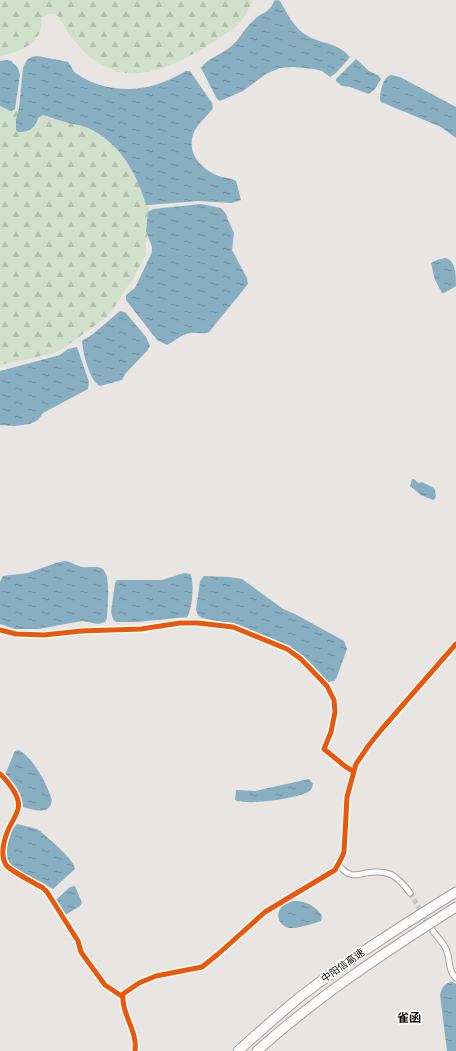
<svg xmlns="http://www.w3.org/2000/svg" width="456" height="1051" font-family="Rubik,'Noto Sans SC',sans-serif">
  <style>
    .forest { fill: url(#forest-firs) }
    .water { fill: url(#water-ripples) }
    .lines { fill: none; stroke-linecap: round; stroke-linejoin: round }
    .minor-tunnel { stroke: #c8c5c3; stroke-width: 5; stroke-dasharray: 5 2.5; stroke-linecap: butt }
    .minor-casing { stroke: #a5a3a2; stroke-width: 7 }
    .motorway-casing { stroke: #a5a3a2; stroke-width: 11 }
    .minor { stroke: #fcfbfb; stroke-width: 5 }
    .motorway { stroke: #fcfbfb; stroke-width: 9 }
    .cycleway-casing { stroke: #fff; stroke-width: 8 }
    .cycleway { stroke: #e8590c; stroke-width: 5 }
    .labels { text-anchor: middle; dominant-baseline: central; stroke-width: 3.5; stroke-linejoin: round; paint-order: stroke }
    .street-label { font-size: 10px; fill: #12100f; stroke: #fff }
    .quarter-label { font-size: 12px; font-weight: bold; fill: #12100f; stroke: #fff }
  </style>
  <defs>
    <pattern id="forest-firs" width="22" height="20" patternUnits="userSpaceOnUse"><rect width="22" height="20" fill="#d0e0cb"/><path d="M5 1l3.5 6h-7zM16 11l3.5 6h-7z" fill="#b2bfad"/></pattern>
    <pattern id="water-ripples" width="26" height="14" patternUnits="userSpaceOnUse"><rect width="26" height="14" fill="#88aec1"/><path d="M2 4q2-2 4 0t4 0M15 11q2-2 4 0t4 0" fill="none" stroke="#6e8c9b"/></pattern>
  </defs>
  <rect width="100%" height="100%" fill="#e8e5e3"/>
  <path class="forest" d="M0,0H253C249,8 245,17 239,23C235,28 229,31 225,34C200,52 155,78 125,73C114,72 103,65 94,60C85,53 76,44 69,34C64,27 62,19 55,14H48L42,18C41,22 41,27 40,31C35,47 14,53 0,56Z
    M0,106L6,110L14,111L15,109L19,108L16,119L36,125L38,118L43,115H47C60,121 75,122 88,128C119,143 137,173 146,205H148L150,210L148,212L146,231L148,238L146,243V254L134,277L109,315L64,348L54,353L0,365Z"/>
  <path class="water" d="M277,0L280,1C287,13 294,28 306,35C322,45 336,41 350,57L336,73L330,77L322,71L314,69L293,67L280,68L266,74L243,91L220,101L217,99L201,68C207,59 220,55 229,48C240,40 244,28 254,20C263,11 269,14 274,1Z
    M38,56L68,62C72,66 72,71 77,74C100,90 132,93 158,84C167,81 177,76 186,71H190L212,103L213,108C208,116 198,123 194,132C186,151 199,167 216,175C222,178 230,177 236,181L241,200L232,203L198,201L148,205H146C137,173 119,142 88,128C78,124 68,123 58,120C53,118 48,116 43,115L38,118C36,127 29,133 18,132L16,130V119L19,108L23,68C26,60 29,56 38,56Z
    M356,59L369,71L378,75L381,79L375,89L369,94L350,87L342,86L336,81V79Z
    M6,60L11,61L18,68L20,75L15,109L12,111H10L0,106V61Z
    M391,75L400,77L456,107V138L441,127L381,102L380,100C381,91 381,79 391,75Z
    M201,204L221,208L226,214L228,220L234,233L232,250L247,278L248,284L209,332C203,335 197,332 190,333C180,335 175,341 167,345L157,340L126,300V295L135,288L152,252V247L146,231L148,212L153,209Z
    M445,258C456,260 456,276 456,286L444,293H442L435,280L431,263L437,260Z
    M120,311L125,312L146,337L150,346L147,351L125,374L122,380L100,386C89,380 83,353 82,341L93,334Z
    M77,347L89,382L88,389L43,413L38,420L30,424L14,426L0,425V371L60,355L68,349Z
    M412,479H414L418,483L422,482L434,488L435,490L436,497L433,500L421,495L410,486Z
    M65,561C72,562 76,566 83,567C88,568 96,566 101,568C112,572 107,609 107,618L105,622L98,624L82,621L38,629H15L0,624V582L3,576L28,573L56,563Z
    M184,573L190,574C195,581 192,611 187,617L136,622H116L113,619L111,612L115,583L117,580H162Z
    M204,576L229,577L242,579L283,609L295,614L344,641L347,649L336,679L334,681L329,682L316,672L304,657L278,641L238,625L202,618L198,615L196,610L200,581Z
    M19,750C34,759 47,784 52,800C50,816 34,810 23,807L18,794L5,775L14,753L15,751Z
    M309,779L313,784C312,788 312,790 308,792C299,798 245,806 235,800L236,790L255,791Z
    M17,824L37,829L40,831C49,839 74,859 75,869L53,889L8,864C4,855 9,830 17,824Z
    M75,886L82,903L80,906L65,915L56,900L70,887Z
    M293,901C305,900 316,906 322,916L321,921C315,923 297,929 290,928C280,927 274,915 282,907C284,904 290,902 293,901Z
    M452,982L456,984V1051H447L440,995C442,988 444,983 452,982Z"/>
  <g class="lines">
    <path class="minor-tunnel" d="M410,893L429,925"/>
    <g class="minor-casing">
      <path id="minor" d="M0,630L16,634L44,635L81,631L141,629L180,623H198L233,627L287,649L301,659L327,686L334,700L335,712L331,732L324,749L346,767L353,771
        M0,774C5,778 8,783 12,788C25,807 16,813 8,830C4,840 0,855 6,865C12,872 33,882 43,888L47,892L78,941L81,952L86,959L105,985L123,997
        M338,865C342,868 345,873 350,874C355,876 361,874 366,873C388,869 397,875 410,893
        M433,931C437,937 443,942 446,949C451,960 447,969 456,978
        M135,1051C138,1031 121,1014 123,994L139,983L156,976L202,967L217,955L265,912L335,870L341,859L344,852L347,797L356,764L369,745L381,730L456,644"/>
    </g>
    <g class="motorway-casing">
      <path id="motorway" d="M238,1051C258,1033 279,1014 300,997C349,959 403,925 456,892
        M257,1051C318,996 387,951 456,907"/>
    </g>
    <use href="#minor" class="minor"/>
    <use href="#motorway" class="motorway"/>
    <g class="cycleway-casing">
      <path id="cycleway" d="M0,630L16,634L44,635L81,631L141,629L180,623H198L233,627L287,649L301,659L327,686L334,700L335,712L331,732L324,749L346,767L353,771
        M0,774C5,778 8,783 12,788C25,807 16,813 8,830C4,840 0,855 6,865C12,872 33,882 43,888L47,892L78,941L81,952L86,959L105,985L123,997
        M135,1051C138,1031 121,1014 123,994L139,983L156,976L202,967L217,955L265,912L335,870L341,859L344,852L347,797L356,764L369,745L381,730L456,644"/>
    </g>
    <use href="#cycleway" class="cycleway"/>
  </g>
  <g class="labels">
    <g class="street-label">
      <text transform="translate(343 966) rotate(-35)">中阳信高速</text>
    </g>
    <g class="quarter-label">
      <text x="409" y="1018">雀函</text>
    </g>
  </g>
</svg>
